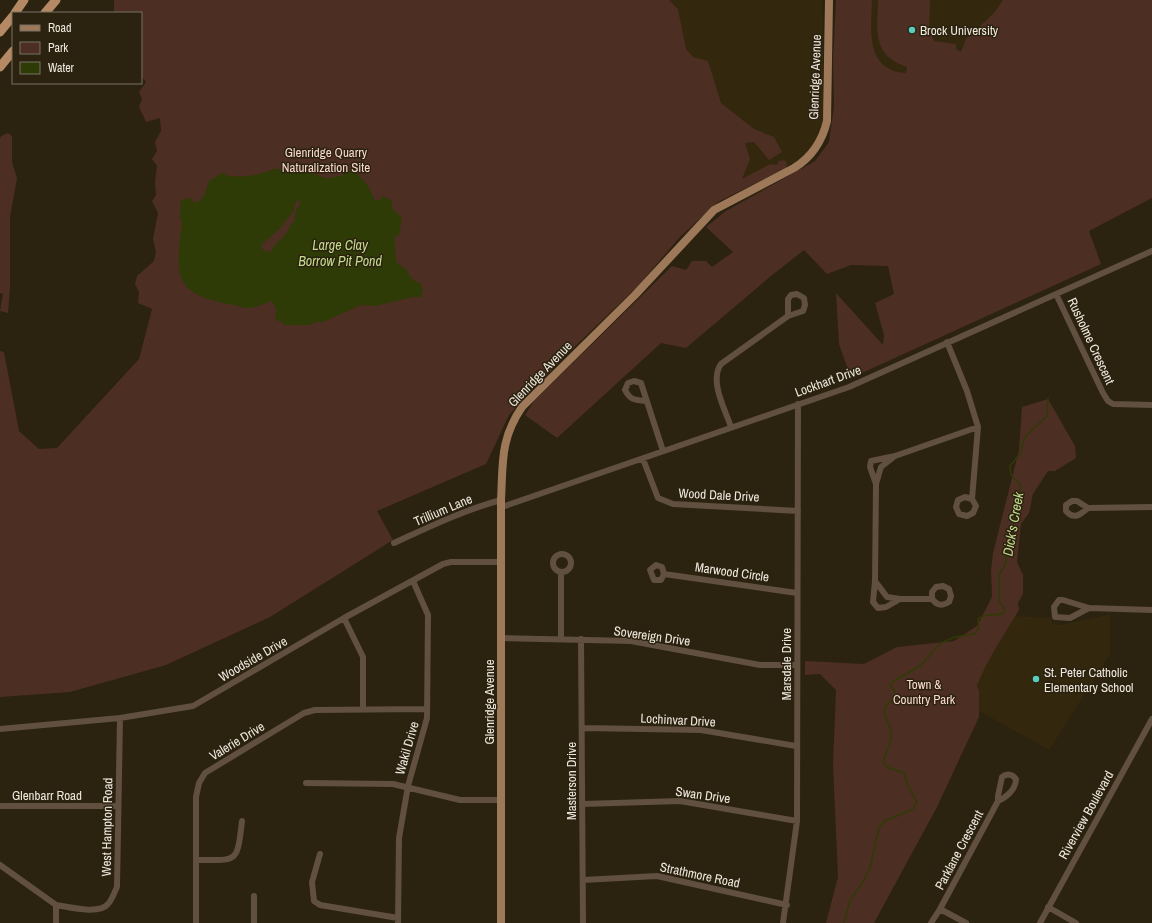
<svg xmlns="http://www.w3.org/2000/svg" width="1152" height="923" font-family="'Archivo Narrow',sans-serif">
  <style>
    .built { fill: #33270e }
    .green { fill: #4d2e22 }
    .water { fill: #2e3b06; fill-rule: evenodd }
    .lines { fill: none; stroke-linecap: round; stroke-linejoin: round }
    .stream { stroke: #2e3b06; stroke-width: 1.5 }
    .minor { stroke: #614f3f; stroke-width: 6 }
    .major { stroke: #9d7959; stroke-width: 8 }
    .highway { stroke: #b58963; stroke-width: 9 }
    .poi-dot { fill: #58cebf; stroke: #2b2210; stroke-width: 1.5 }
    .labels { text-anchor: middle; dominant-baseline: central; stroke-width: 3; stroke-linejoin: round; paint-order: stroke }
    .poi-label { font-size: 13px; fill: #efe8dd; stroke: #2b2210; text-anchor: start }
    .street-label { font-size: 13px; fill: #efe8dd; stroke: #2b2210 }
    .park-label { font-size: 13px; fill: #fad8cb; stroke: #2b2210 }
    .water-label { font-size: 14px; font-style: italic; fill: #c2db8d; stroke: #2b2210 }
  </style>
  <rect width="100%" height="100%" fill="#2b2210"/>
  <path class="built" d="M669,0H822L824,117L816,141L803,157L796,162L717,201L678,10Z
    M838,0H1009L963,61L898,78L837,61Z
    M1110,614V655L1049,750L979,711L977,672L1015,616L1051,618L1053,624L1061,625Z"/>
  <path class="green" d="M114,0H669L678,9L686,49L693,57L708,61L721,103L754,129L774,137L782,152L769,160L754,142L745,143L750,159L742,179L770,164L777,165L779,161L784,160L787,163L786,168L718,202L679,238L638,286L568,353L509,415L486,464L377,511L393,540L270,617L166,665L70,692L0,697V351L4,352L19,431L39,449L57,448L139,359L152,309L138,303L139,292L135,284L137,276L154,261L156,252L153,239L158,213L152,201L156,195L155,181L157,166L152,159L157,151L155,142L161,131L160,118L146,122L139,107L142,99L139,92L146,82L141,76V13H114Z
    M836,0H872C871,29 865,71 906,73L907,67C872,55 877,31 878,0H930L929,30L934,41L956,44V49L961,52L966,39L994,13L1003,0H1152V198L1089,231L1101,264L851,378L839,344L836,293L883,345L884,335L875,303L894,294L888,266L851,265L827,274L804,250L771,276L686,348L661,343L557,438L525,415L534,401L672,266L686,270L692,261H706L712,267L733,252L706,227L726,211L815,161L829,142L834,106L833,62Z
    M8,133L12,136V162L17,178L10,217V286L8,313L0,311L3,294L0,293V139L1,136Z
    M1048,399L1075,446L1076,458L1055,471H1048L1033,494L1029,513L1021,524L1017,562L1023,575V594L1018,603L1019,610C1004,635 987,659 977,686L979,691V717L937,807L874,923H826L838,877L833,764L836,690L820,674L805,675V661L864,664L897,647L954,641L977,626L992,597L991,570L993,553L1019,450L1022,407Z"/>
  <path class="water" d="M274,169H298L326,178L342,176L345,171H355L368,186L375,200L379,201L383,196L392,201V208L402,218L399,235L395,236C394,240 396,256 396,262L408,271L410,278L414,277L412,280L420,283L423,289L421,297H413L375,306L361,305L323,322H316L309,325H284L281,321H277L275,316L277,310L272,301C264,304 254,308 245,308C241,307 237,305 233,305C215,301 188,297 181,277C176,262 181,237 182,220L180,218L181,200L190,198L194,202H199L205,194L209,181L224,172L225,175C242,179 259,175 274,169ZM297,200L301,202L296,211L294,222C289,225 290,228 287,232C282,240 275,242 272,251L267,252L262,249V244C275,234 285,223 294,210V206Z"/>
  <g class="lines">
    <path class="stream" d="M844,923L850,900L863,882L870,868L879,827L885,821L911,810C923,802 911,795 908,786C906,782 906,778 904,773L887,767L883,762C885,753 890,747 891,738C894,720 871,712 896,698L897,695L891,686L892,682L920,666L941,643L955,637L975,634L979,627L978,619C986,612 996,617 1004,613V609L999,600V575L1006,563L1008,538L1015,520L1013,505L1021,488L1019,483L1011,475L1010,466L1020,454L1025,437L1047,416L1048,398"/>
    <path class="minor" d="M1056,294L1103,393L1108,401L1113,404L1152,405
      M947,342L967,391L978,427L972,499L976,506L973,513L967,516L959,514L956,507L958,500L965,497L972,499
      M645,401C635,400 630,400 625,390L628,383L634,381L641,383L663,451
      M731,427C725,409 709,381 721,364L788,316L803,311L805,305L804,298L797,294L791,295L788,299V316
      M895,456L881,467L876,484L875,581L873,602L878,608L886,607L900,599
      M643,459L658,498L673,504L798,511
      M876,484L870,467L871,461L895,456L978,427
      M502,507L849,387L1152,251
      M1088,508C1080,515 1074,520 1066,511V505L1072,501H1077L1088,508L1152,507
      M394,543C429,527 464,510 501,500
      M553 563a9 9 0 1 1 18 0a9 9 0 1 1-18 0Z
      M561,572V639
      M664,574L662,567L656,565L650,570L654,580H661L664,574L797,593
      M875,581L887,597L900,599H932C938,606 942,606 949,602L951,596L949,589L943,586L936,587L932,592V599
      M1089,608L1070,618L1055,617L1054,607L1059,600H1063L1089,608L1152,610
      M344,618L363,657V709
      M502,638L631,641L760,665H797
      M581,639L583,923
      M582,728L701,730L796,746
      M0,729L120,718L193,706L344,618L443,564L451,562H501
      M306,783L393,784L460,800H501
      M582,804L680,801L797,821
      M0,806H118
      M320,854L312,882L314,901L320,905L398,918
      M196,860C238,860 237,864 242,821
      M0,865L56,905
      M583,880L657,876L787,905
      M56,905C69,907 99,915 108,904C112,900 114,893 117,887L120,718
      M1048,907L1076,923
      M940,909L966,923
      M56,923V905
      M196,923V797L199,783L205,773L304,713L315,710L427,709
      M254,923V896
      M398,923L399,838L408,786L427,718L428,615L413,581
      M783,923L797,821L798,404
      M931,923L940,909L998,801C1007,797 1016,789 1016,779C1012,774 1007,773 1002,777L998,796V801
      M1040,923L1152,719"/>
    <path class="major" d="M501,923V500C503,463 500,439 522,407L635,295L714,210L794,168C812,157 822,142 827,121L829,0"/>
    <path class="highway" d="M15,13L24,0
      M45,13L56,0
      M0,32L13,16
      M0,67L13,51"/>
  </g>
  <g class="poi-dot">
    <circle cx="912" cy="30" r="4"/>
    <circle cx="1036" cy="679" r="4"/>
  </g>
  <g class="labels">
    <g class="poi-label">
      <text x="920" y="30">Brock University</text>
      <text x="1044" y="672">St. Peter Catholic<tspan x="1044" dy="15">Elementary School</tspan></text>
    </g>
    <g class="street-label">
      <text transform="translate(815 77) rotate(-88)">Glenridge Avenue</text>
      <text transform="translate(1091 341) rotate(65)">Rusholme Crescent</text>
      <text transform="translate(540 374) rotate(-46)">Glenridge Avenue</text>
      <text transform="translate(828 381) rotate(-20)">Lockhart Drive</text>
      <text transform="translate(719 495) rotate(3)">Wood Dale Drive</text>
      <text transform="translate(443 510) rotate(-23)">Trillium Lane</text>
      <text transform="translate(732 572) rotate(8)">Marwood Circle</text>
      <text transform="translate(652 636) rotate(8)">Sovereign Drive</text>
      <text transform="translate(253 659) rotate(-30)">Woodside Drive</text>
      <text transform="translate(786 664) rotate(-90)">Marsdale Drive</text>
      <text transform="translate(489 702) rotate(-90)">Glenridge Avenue</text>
      <text transform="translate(678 720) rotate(3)">Lochinvar Drive</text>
      <text transform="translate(237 741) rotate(-31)">Valerie Drive</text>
      <text transform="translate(407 748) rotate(-74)">Wakil Drive</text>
      <text transform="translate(571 781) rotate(-90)">Masterson Drive</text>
      <text x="47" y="795">Glenbarr Road</text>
      <text transform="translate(703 795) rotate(8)">Swan Drive</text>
      <text transform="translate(1086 815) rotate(-61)">Riverview Boulevard</text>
      <text transform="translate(107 827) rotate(-89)">West Hampton Road</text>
      <text transform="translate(959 850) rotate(-62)">Parklane Crescent</text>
      <text transform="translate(700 875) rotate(12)">Strathmore Road</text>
    </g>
    <g class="park-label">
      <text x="326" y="152">Glenridge Quarry<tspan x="326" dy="15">Naturalization Site</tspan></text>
      <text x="924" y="684">Town &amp;<tspan x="924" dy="15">Country Park</tspan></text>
    </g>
    <g class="water-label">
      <text x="340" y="245">Large Clay<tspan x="340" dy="16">Borrow Pit Pond</tspan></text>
      <text transform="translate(1013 524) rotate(-80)">Dick's Creek</text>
    </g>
  </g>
  <rect x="12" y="12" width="130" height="72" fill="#2b2210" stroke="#797162"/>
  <rect x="20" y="25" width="20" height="6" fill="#9d7959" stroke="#797162"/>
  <text x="48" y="32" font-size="12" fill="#efe8dd">Road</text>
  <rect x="20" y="42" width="20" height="12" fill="#4d2e22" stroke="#797162"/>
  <text x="48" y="52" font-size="12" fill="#efe8dd">Park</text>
  <rect x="20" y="62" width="20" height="12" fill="#2e3b06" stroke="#797162"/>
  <text x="48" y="72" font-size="12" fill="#efe8dd">Water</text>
</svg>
